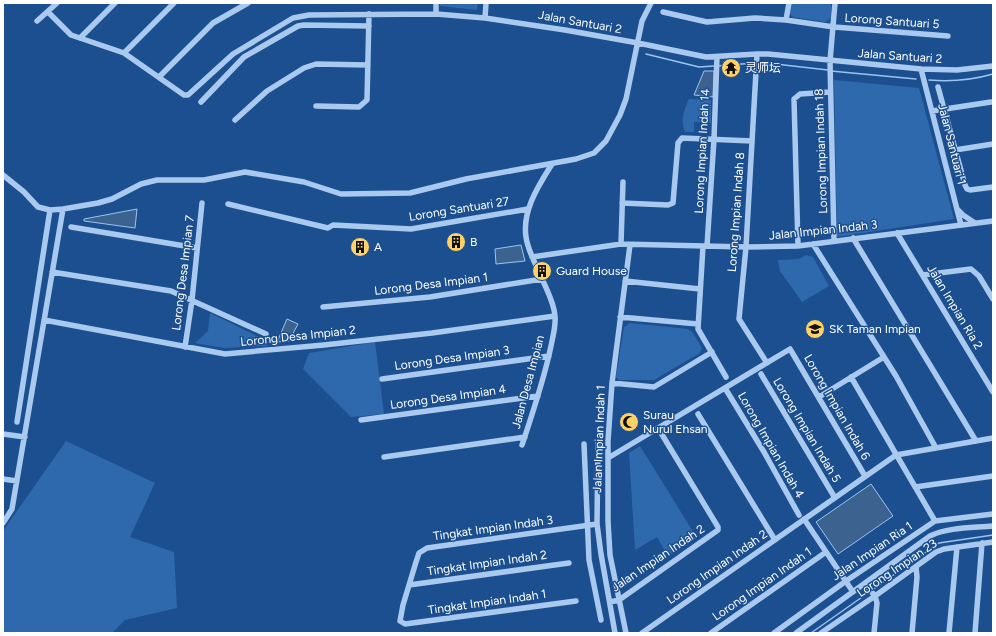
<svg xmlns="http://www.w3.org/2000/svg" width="996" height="636" font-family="Figtree,'Noto Sans SC',sans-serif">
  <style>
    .green { fill: #2e69ad }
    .water { fill: #3c6290; stroke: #9cc4f0 }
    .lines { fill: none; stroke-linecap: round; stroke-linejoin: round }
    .stream { stroke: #9cc4f0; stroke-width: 1.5 }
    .minor { stroke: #a9c9ee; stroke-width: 5.5 }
    .labels { text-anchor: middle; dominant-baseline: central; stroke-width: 3; stroke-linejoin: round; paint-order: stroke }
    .street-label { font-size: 12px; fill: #fff; stroke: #1b4f8f }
    .poi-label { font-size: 12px; fill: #fff; stroke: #1b4f8f; text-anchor: start }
  </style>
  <rect width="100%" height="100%" fill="#1b4f8f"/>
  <path class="green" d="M440,3H478L477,10L440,6Z
    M792,3H831V18L825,22L793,17L790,14Z
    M834,80L919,88L954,219L837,237Z
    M689,99L711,100V123L694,122V132H685C680,120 684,110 689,99Z
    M806,255L813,257L829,286L802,302L780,271L778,260L799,259Z
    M210,313L269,342L267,346L224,348L195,343L208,331Z
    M630,323L688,329L693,333L702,348L700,353L654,380H619L616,377L624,327Z
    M375,342L384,414L351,417L303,369L309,353Z
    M66,441L155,483L130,537L174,552L177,608L125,620L112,633H3V531Z
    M640,446L697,538L668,556L657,537L635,550L629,453Z"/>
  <path class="water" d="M704,71H714L713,97L694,95Z
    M137,209L135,228L84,221V219Z
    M521,245L525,261L496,264L495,249Z
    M287,319L298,324L289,341L277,342Z
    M871,484L893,516L838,554L816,522Z"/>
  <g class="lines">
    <path class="stream" d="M646,54L699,67L714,66
      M758,62L828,70
      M718,66L754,63
      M831,71L916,79
      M929,80C951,82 972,80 993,74
      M811,633L939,543L993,535"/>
    <path class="minor" d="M48,12L71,35L124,53L184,95H188L233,54L293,18L309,15L436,14L485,18L565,30L638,43L706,57L757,54H768L921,69L957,70L993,66
      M663,12L707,22L755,18L786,20L834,27L948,36
      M436,14V3
      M485,18L486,3
      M786,20L789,3
      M37,21L57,3
      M80,38L115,3
      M124,53L174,3
      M757,54L746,247L739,319L767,363
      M921,69L961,225
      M159,77L213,23L248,3
      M938,87L965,185L967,189L970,190L993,187
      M201,102L244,57L298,26L304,25L369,26
      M316,106L359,107L367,100L369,14
      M932,111L991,102
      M235,120L267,91L304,68L316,64L368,65
      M955,150L993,144
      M3,175L24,192L38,207L50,210L63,209L98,203L112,199L141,184L157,180H204L245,172L304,182L341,194L410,193L466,179L576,159L594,153L606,141L620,115L626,99L642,21L651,3
      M622,203L668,205L673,203L678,143L682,138L752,141
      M228,204L328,228L333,225L411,229L528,209
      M957,209L963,215L975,223
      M71,227L197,248
      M897,233L993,392
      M853,238L976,441
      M834,241L830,61L835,3
      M621,244L623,182
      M813,244L896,376L936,448
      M703,246L698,329L726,377
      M707,246L714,139L717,57
      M798,246L794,99L800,94L830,92
      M532,257L621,244L746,247L798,246L993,221
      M52,272L171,291L266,334
      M923,275L971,269L979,276L993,299
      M625,281L700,289
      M323,307L430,297L542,279
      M620,317L698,324
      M44,320L225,354L324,345L432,333L555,316
      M185,347L192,300L202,203
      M761,374L835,498
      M851,377L935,521
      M382,379L549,356
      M612,383L654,387L712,352
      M725,388L764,452L799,515
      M819,397L884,357
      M698,414L775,540
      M361,420L538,396
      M17,422L50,210
      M3,434L25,437
      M598,442L597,524L601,554L615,633
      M584,444L589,560L601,620
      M522,445C533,412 544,380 551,346C553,336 556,326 555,316C554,302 546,289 541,276C535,263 528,251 526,237C522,210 539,185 552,164
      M384,457L525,437
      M608,458L790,349L865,476
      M3,479L17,481
      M915,487L993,476
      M804,519L853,592
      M3,523L12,509L63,209
      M865,584L875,596L877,603L874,633
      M409,585L569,563
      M576,601L405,624L400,621L403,605L416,562L419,553L427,548L597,524
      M610,602L619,600L718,530V527L658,428
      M626,633L610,555L608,521V441L612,383L630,245
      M642,633L896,455L993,438
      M711,633L826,552
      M774,633L846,581L935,521L993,514
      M796,633L930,536C948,527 973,528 993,526
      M821,633L875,596L936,552L944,549L993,542
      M912,633L917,577L916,567
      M949,633L957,547
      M975,633L982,543"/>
  </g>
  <defs>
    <g id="temple-disc" transform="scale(1)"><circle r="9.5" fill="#ffd166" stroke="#1b4f8f"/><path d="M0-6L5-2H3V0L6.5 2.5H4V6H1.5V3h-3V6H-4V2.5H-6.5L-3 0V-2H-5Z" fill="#111"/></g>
    <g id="building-disc" transform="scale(1)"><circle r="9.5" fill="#ffd166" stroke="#1b4f8f"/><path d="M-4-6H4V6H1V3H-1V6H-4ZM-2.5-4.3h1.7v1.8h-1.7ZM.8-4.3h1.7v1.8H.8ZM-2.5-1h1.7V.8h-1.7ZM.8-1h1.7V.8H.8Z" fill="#111"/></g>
    <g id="school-disc" transform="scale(1)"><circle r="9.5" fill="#ffd166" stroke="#1b4f8f"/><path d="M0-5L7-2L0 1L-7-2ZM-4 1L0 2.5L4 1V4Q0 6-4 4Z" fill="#111"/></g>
    <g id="mosque-disc" transform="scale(1)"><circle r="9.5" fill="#ffd166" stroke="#1b4f8f"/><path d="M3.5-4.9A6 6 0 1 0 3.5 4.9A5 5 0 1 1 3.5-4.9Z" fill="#111"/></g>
  </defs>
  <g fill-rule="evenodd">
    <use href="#temple-disc" x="731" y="68"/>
    <use href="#building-disc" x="456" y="242"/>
    <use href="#building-disc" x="360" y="247"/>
    <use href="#building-disc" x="542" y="271"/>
    <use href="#school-disc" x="815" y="329"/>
    <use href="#mosque-disc" x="629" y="422"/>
  </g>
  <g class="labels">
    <g class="street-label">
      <text transform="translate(892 21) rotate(4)">Lorong Santuari 5</text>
      <text transform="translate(580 22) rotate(10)">Jalan Santuari 2</text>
      <text transform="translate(900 56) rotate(4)">Jalan Santuari 2</text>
      <text transform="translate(952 144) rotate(76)">Jalan Santuari 1</text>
      <text transform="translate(702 151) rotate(-87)">Lorong Impian Indah 14</text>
      <text transform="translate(821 151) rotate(-92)">Lorong Impian Indah 18</text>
      <text transform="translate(459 209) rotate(-9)">Lorong Santuari 27</text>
      <text transform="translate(736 212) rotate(-86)">Lorong Impian Indah 8</text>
      <text transform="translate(823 230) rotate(-6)">Jalan Impian Indah 3</text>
      <text transform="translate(183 273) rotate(-83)">Lorong Desa Impian 7</text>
      <text transform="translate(431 284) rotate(-7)">Lorong Desa Impian 1</text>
      <text transform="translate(955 307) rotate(59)">Jalan Impian Ria 2</text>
      <text transform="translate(298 336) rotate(-6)">Lorong Desa Impian 2</text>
      <text transform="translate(452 358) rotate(-8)">Lorong Desa Impian 3</text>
      <text transform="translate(528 382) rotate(-75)">Jalan Desa Impian</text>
      <text transform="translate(448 397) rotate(-8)">Lorong Desa Impian 4</text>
      <text transform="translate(837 407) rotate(60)">Lorong Impian Indah 6</text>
      <text transform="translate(807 430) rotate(59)">Lorong Impian Indah 5</text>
      <text transform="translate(599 439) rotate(-88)">Jalan Impian Indah 1</text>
      <text transform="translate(771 445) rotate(60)">Lorong Impian Indah 4</text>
      <text transform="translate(493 528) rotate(-8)">Tingkat Impian Indah 3</text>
      <text transform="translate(872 551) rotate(-34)">Jalan Impian Ria 1</text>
      <text transform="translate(658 558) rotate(-34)">Jalan Impian Indah 2</text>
      <text transform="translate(487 563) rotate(-8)">Tingkat Impian Indah 2</text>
      <text transform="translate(717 567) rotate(-35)">Lorong Impian Indah 2</text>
      <text transform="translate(897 568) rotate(-34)">Lorong Impian 23</text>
      <text transform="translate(762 584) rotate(-35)">Lorong Impian Indah 1</text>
      <text transform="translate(487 602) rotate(-8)">Tingkat Impian Indah 1</text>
    </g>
    <g class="poi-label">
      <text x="745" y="68">灵师坛</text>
      <text x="470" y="242">B</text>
      <text x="374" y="247">A</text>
      <text x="556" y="271">Guard House</text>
      <text x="829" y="329">SK Taman Impian</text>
      <text x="643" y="415">Surau<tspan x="643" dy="14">Nurul Ehsan</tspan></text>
    </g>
  </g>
  <rect width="996" height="636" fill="none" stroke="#ffffff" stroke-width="8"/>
</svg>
